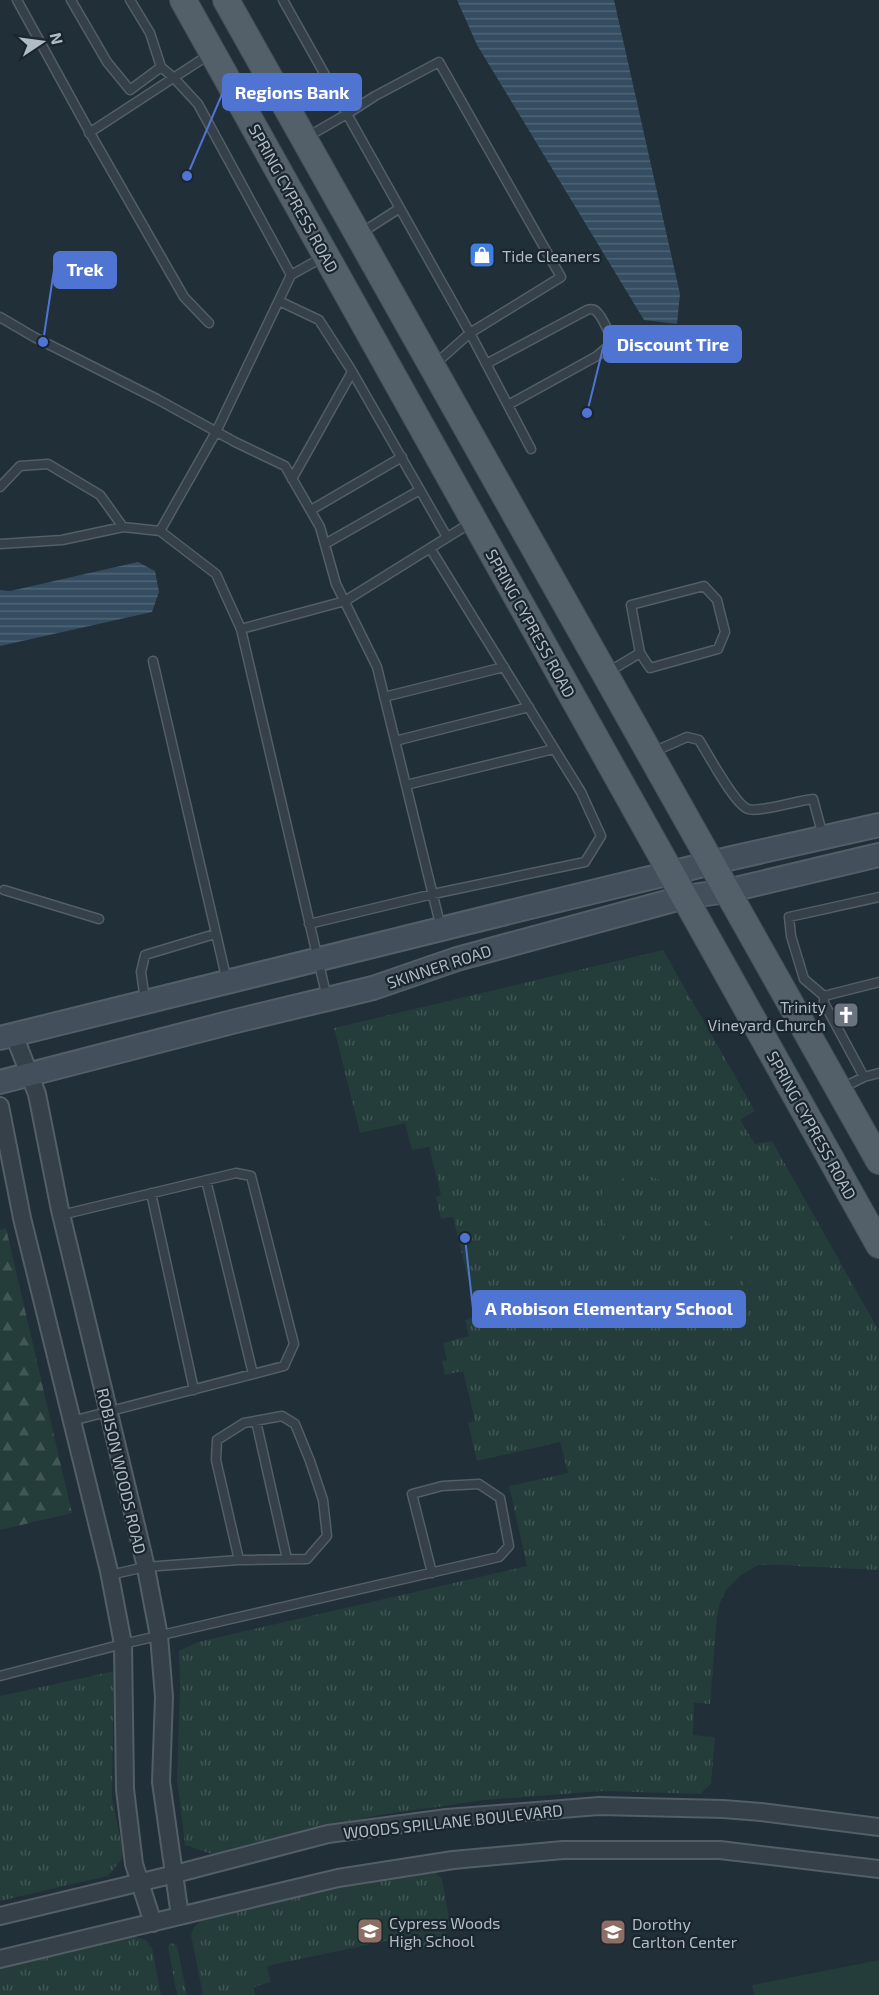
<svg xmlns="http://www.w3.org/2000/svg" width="879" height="1995" font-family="'Exo 2',sans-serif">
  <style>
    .grass { fill: url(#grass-tufts) }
    .forest { fill: url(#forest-firs) }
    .garden { fill: #243c3a; fill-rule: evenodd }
    .water { fill: url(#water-rules) }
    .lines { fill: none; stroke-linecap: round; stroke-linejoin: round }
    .lane-casing { stroke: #535e67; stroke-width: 11 }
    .street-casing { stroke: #535e67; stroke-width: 20 }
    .secondary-casing { stroke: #535e67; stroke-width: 26 }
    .primary-casing { stroke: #414c55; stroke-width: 28 }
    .lane { stroke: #354049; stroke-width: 8 }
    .street { stroke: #354049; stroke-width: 16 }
    .secondary { stroke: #43505c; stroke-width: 22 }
    .primary { stroke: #536069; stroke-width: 26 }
    .labels { text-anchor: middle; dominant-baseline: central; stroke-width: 4.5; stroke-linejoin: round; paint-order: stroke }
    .street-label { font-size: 16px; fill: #b0bbc5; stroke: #1a252d }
    .poi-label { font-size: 16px; fill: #b0bbc5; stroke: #1a252d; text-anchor: start }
    .leader { fill: none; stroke: #5074d1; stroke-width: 2 }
    .callout-dot { fill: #5074d1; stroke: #1a252d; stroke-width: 2 }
    .callout { fill: #5074d1; stroke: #5074d1; stroke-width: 2 }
    .callout-label { font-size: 18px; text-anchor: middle; font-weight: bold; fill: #fff }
  </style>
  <defs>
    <pattern id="grass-tufts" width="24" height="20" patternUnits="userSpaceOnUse" patternTransform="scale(1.5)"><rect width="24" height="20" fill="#243c3a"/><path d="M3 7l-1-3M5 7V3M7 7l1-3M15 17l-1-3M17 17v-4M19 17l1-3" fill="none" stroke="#415655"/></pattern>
    <pattern id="forest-firs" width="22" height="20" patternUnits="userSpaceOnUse" patternTransform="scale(1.5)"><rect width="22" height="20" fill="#243c3a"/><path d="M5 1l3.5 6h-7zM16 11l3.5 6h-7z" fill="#415655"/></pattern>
    <pattern id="water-rules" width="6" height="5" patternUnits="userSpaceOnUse" patternTransform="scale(1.5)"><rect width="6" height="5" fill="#354d60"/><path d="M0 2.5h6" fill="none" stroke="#506575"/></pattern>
  </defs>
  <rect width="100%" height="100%" fill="#212f38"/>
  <path class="grass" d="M663,950L755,1111L740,1120L755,1144L772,1141L879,1331V1570L777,1565H758L740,1576L726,1590L720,1603L717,1617L710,1704L694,1703L693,1735L715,1737L711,1784L700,1794L603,1791L485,1800L379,1815L212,1854L185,1845L177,1780L180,1685L179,1651L198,1642L527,1566L509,1486L568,1473L560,1442L477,1461L468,1423L475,1421L463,1371L445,1375L442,1361L447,1360L443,1343L469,1336L465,1320L477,1316L453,1217L441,1219L436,1197L441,1195L429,1147L412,1150L405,1123L360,1133L334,1028Z
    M114,1671L112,1798L124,1856L108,1876L0,1901V1696Z
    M432,1869L442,1879L450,1923L441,1944L423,1949L419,1934L267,1966L271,1982L254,1987L255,1995H203L191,1935L194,1927L203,1920L349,1882Z
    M133,1936L146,1940L152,1948L161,1995H0V1968Z
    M171,1943L177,1945L187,1995H177L168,1947Z"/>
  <path class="forest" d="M6,1228L72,1513L0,1530V1230Z"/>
  <path class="garden" d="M640,1167C655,1168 670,1172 683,1181C701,1195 748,1257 750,1279C753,1317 708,1330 680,1314C651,1290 583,1227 605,1185C612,1171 625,1168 640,1167ZM640,1174C668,1180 691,1194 706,1219C710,1224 712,1229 716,1234C727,1249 742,1261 743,1280C744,1301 721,1316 702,1314C694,1313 688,1309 682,1304C655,1284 637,1260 618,1233C615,1228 610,1224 608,1218C605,1208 606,1196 613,1188C619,1178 629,1175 640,1174Z
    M879,1960V1995H754L752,1985Z"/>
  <path class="water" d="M457,0H614L680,294L677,324L644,320L477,45Z
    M138,562L155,571L159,592L152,612L0,646V590L10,591Z"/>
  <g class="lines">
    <g class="lane-casing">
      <path id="lane" d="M17,0L94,140L176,283L184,297L209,323
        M71,0L107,62L130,90L161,67L150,33L130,0
        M283,0L347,114L375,96L439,62L561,277L470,333L434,365
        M161,67L174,78L198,104L291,275
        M89,133L210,54
        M307,137L347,114L470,333L531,449
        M361,233L400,208
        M279,301L319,320L350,368L447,537
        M0,317L34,337L157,399L235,442L285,466L320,527L336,584L377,667L441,928
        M486,364L587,310C590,309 593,308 596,311C602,316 611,336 612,343L597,356L508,405
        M292,479L352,372
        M0,487L20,466L48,464L100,495L123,527
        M311,510L402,457
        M160,531L216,432L291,275L325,256
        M0,544L62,540L123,527L160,531L216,574L241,629L327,998
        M325,544L420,490
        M241,629L345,601L472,522
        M153,661L227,981
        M608,672L640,653L631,605L704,586L717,600L725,632L718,649L650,668L640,653
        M384,697L504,667
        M395,741L529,707
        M653,752L687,737L699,740C708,754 735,805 748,809C758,813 799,800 813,799L823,836
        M406,785L554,749
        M4,890L99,919
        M309,924L433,894L585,862L601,836L581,792L430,548
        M824,996L804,979L791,936L789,917L879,897
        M145,1000L141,972L145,955L215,934
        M864,1077L824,1003V996L879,982
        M842,1088L864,1077L879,1073
        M206,1180L253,1374
        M151,1193L194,1390
        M61,1215L236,1173L251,1176L294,1344L284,1366L72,1421
        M256,1421L287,1559
        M110,1575L145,1567L239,1560L307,1559L327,1536L323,1500L310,1461L295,1424L282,1416L244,1423L217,1440L216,1460L239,1560
        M0,1676L123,1644L499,1557L509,1546L500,1498L479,1484L442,1486L412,1494L432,1573"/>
    </g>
    <g class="street-casing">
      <path id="street" d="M14,1035L37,1094L60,1210L145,1563L159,1636L164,1697L161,1782L180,1916
        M0,1106L22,1218L109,1571L123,1644L125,1789L134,1864L153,1923
        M0,1916L175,1874L328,1834L447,1818L599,1806L723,1809L761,1812L879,1827
        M0,1959L338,1878L453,1860L563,1850H720L879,1869"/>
    </g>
    <g class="secondary-casing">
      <path id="secondary" d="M0,1038L514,911L732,858L879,825
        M0,1082L236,1021L373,988L457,959L685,897L727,891L879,855"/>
    </g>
    <g class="primary-casing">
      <path id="primary" d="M183,0L879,1245
        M226,0L879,1161"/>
    </g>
    <use href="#lane" class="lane"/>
    <use href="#street" class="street"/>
    <use href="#secondary" class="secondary"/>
    <use href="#primary" class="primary"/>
  </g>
  <defs>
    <g id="shop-square" transform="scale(1.35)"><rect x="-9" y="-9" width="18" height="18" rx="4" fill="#3f7fe0" stroke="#1a252d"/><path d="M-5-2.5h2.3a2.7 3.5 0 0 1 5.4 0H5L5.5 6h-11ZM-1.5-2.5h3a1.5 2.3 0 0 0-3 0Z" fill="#fff"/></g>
    <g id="church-square" transform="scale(1.35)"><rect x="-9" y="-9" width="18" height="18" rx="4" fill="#6b7280" stroke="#1a252d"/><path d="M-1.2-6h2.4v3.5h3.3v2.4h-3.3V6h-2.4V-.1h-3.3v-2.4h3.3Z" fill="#fff"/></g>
    <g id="school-square" transform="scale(1.35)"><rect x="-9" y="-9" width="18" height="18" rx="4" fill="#8d6e63" stroke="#1a252d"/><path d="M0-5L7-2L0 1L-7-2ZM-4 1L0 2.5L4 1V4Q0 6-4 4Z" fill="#fff"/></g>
  </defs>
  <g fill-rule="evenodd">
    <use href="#shop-square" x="482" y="255"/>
    <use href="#church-square" x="846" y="1015"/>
    <use href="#school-square" x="370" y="1931"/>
    <use href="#school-square" x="613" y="1932"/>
  </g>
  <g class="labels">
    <g class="street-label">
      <text transform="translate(294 198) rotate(61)">SPRING CYPRESS ROAD</text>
      <text transform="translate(531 623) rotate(61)">SPRING CYPRESS ROAD</text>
      <text transform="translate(439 966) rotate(-18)">SKINNER ROAD</text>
      <text transform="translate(812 1125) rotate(61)">SPRING CYPRESS ROAD</text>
      <text transform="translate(122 1471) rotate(77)">ROBISON WOODS ROAD</text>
      <text transform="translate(453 1821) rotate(-6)">WOODS SPILLANE BOULEVARD</text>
    </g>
    <g class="poi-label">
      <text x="502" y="255">Tide Cleaners</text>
      <text x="826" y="1006" text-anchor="end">Trinity<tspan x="826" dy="18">Vineyard Church</tspan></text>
      <text x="389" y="1922">Cypress Woods<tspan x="389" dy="18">High School</tspan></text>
      <text x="632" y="1923">Dorothy<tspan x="632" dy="18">Carlton Center</tspan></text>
    </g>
  </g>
  <path class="leader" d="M187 176L223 92M43 342L54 270M587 413L604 344M465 1238L473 1309"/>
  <g class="callout-dot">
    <circle cx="187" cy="176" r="6"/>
    <circle cx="43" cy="342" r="6"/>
    <circle cx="587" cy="413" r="6"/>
    <circle cx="465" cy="1238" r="6"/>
  </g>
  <g class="callout">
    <rect x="223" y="74" width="138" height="36" rx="6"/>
    <rect x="54" y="252" width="62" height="36" rx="6"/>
    <rect x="604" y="326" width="137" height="36" rx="6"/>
    <rect x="473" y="1291" width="272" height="36" rx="6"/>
  </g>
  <g class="callout-label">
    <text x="292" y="99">Regions Bank</text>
    <text x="85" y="276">Trek</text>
    <text x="673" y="351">Discount Tire</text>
    <text x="609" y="1315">A Robison Elementary School</text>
  </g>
  <g transform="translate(42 42) rotate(77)" stroke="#1a252d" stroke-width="4.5" paint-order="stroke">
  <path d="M0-4.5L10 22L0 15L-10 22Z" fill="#b0bbc5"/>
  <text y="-9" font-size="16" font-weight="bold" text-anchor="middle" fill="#b0bbc5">N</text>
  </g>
</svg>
